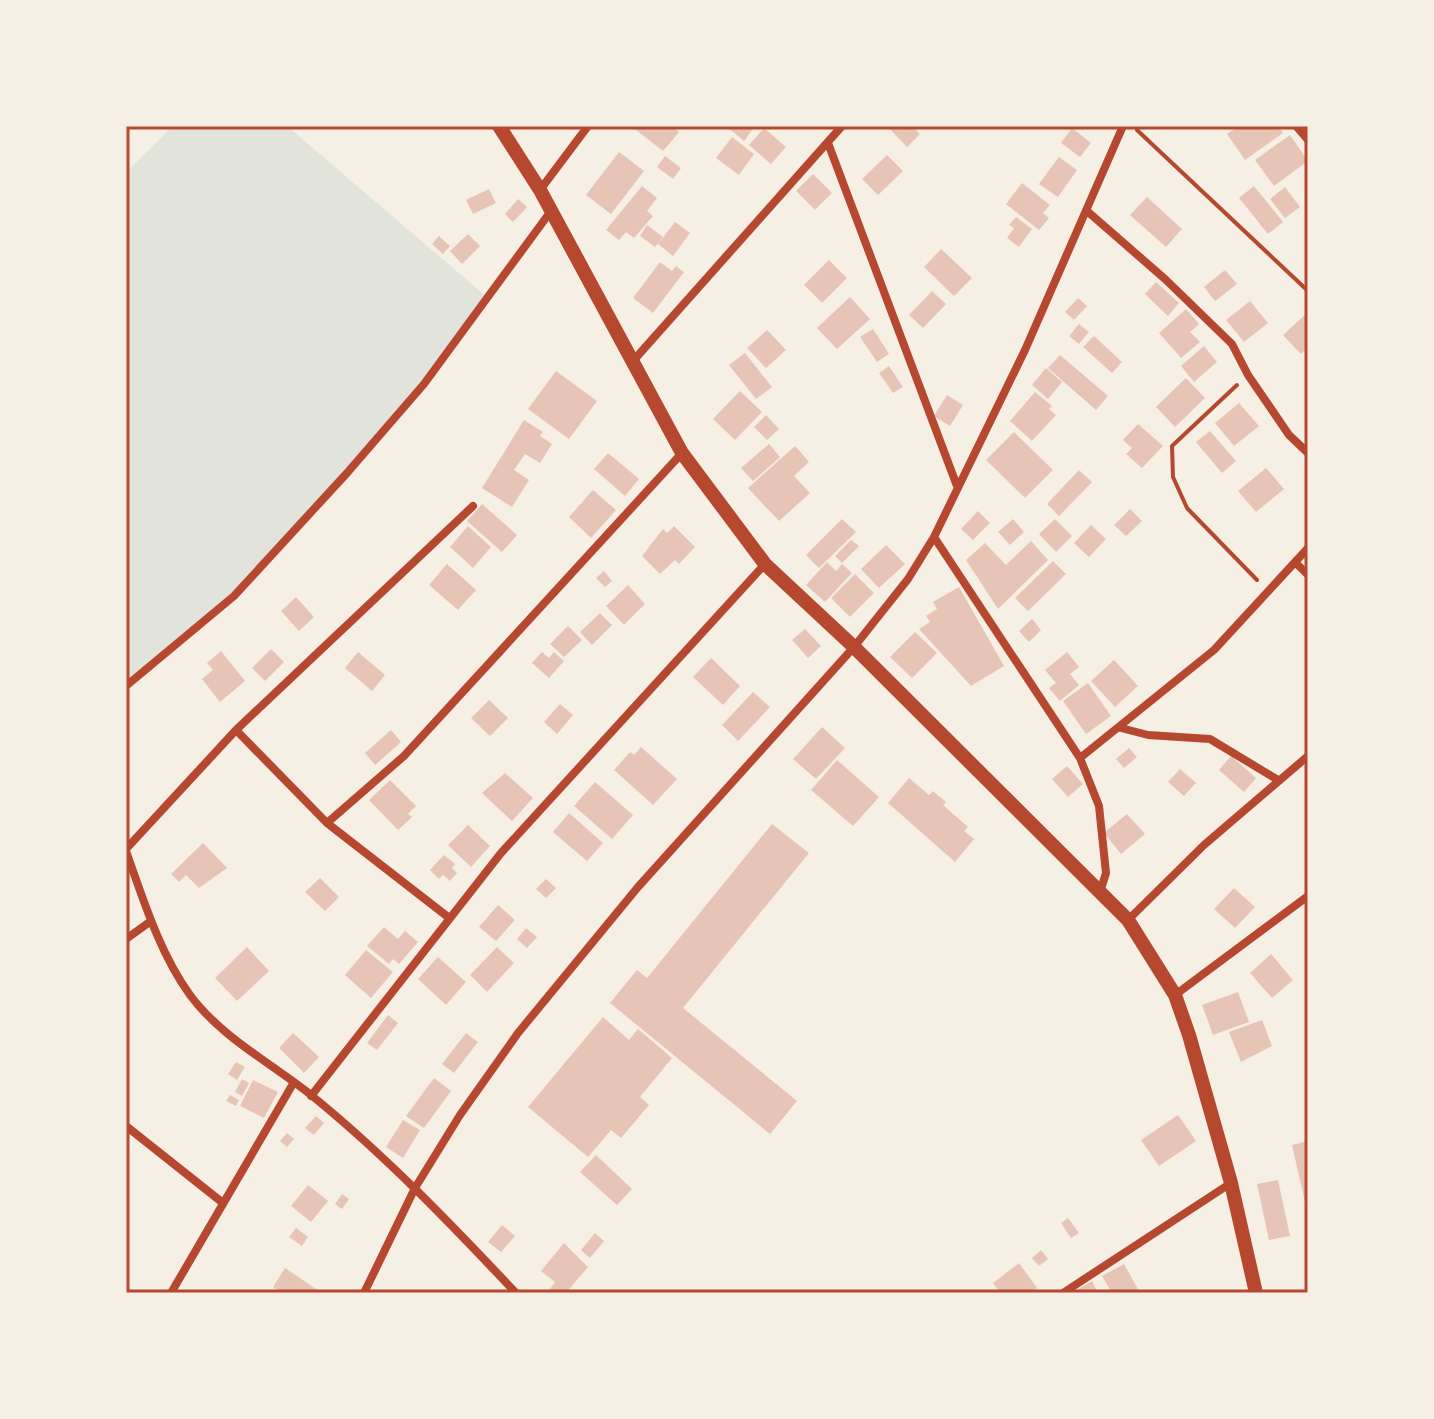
<svg xmlns="http://www.w3.org/2000/svg" width="1434" height="1419" font-family="'DejaVu Sans',sans-serif">
  <style>
    .green { fill: #e2e4dc }
    .building { fill: #e6c5b7 }
    .lines { fill: none; stroke-linecap: round; stroke-linejoin: round }
    .path { stroke: #b5482f; stroke-width: 4 }
    .minor { stroke: #b5482f; stroke-width: 8 }
    .tertiary { stroke: #b5482f; stroke-width: 14 }
    .neatline { fill: none; stroke: #b5482f; stroke-width: 3 }
  </style>
  <rect width="100%" height="100%" fill="#f6efe4"/>
  <path class="green" d="M173,126H287L489,299L424,384L234,596L126,686V172Z"/>
  <path class="building" d="M631,126H672L679,132L663,151Z
    M726,126H755L744,141Z
    M887,126H919L915,129L920,134L907,147Z
    M1239,126H1279L1283,133L1245,160L1227,134Z
    M764,128L786,147L771,164L749,145Z
    M1072,128L1091,143L1080,157L1061,143Z
    M1290,135L1308,161L1274,186L1255,160Z
    M732,137L754,154L739,175L716,158Z
    M619,152L644,171L611,214L586,195Z
    M887,155L903,171L878,195L862,179Z
    M665,156L681,168L673,179L657,167Z
    M1059,157L1077,170L1058,197L1039,184Z
    M813,174L832,193L815,210L796,191Z
    M1022,183L1050,205L1043,213L1049,218L1039,230L1006,204Z
    M642,186L657,198L647,211L653,216L634,238L626,232L619,240L606,230Z
    M1254,186L1283,222L1268,234L1239,198Z
    M1285,187L1300,207L1285,218L1270,199Z
    M489,189L496,203L473,214L466,200Z
    M1147,197L1182,229L1166,247L1130,215Z
    M518,199L527,207L513,222L505,214Z
    M1016,217L1032,229L1019,247L1007,238L1014,228L1009,225Z
    M675,222L690,233L673,256L658,244Z
    M647,225L663,237L655,247L640,236Z
    M468,234L480,246L462,264L450,251Z
    M439,236L450,246L443,254L432,244Z
    M941,249L972,278L954,296L924,267Z
    M829,260L847,278L822,303L804,285Z
    M660,262L672,271L676,266L684,272L653,313L633,298Z
    M1225,270L1237,284L1215,301L1204,287Z
    M1156,282L1179,303L1168,316L1145,294Z
    M932,291L946,304L923,328L909,315Z
    M850,297L870,319L837,349L817,328Z
    M1078,298L1087,306L1074,320L1065,312Z
    M1250,301L1268,323L1244,342L1226,320Z
    M1186,309L1199,324L1190,332L1200,342L1181,358L1159,333Z
    M1306,314L1308,347L1301,354L1283,335Z
    M1079,324L1089,332L1079,344L1069,336Z
    M873,329L889,354L877,362L860,337Z
    M767,330L786,350L766,368L747,348Z
    M1094,336L1122,362L1112,373L1083,347Z
    M1204,346L1217,362L1194,382L1181,366Z
    M745,353L772,387L756,399L729,365Z
    M1060,355L1108,396L1096,410L1048,368Z
    M889,366L903,387L893,393L879,373Z
    M1046,368L1062,382L1048,399L1032,385Z
    M556,371L597,401L569,439L528,409Z
    M1186,378L1205,398L1175,427L1156,407Z
    M740,391L762,412L735,440L713,419Z
    M1035,392L1052,406L1049,409L1056,415L1032,441L1010,421Z
    M947,395L963,405L950,426L934,416Z
    M1239,403L1259,426L1234,446L1215,423Z
    M766,415L779,429L767,440L754,427Z
    M524,420L543,432L540,436L552,444L540,463L525,454L514,470L529,480L512,507L482,488Z
    M1138,424L1163,446L1142,468L1126,454L1132,448L1123,440Z
    M1210,431L1236,461L1222,473L1196,442Z
    M1014,432L1053,470L1025,498L986,460Z
    M769,444L780,457L753,481L741,468Z
    M795,446L809,462L794,476L810,493L779,521L748,488Z
    M608,453L639,479L625,496L594,469Z
    M1266,468L1284,489L1256,512L1238,491Z
    M1079,470L1092,482L1059,516L1047,504Z
    M593,490L616,510L591,538L569,517Z
    M482,504L517,535L502,552L467,521Z
    M1130,509L1142,521L1126,536L1114,525Z
    M978,511L990,523L973,540L961,529Z
    M842,519L856,532L819,568L806,555Z
    M1013,519L1024,532L1010,545L998,532Z
    M1055,519L1072,536L1056,552L1039,534Z
    M1091,525L1106,539L1089,557L1074,543Z
    M468,526L491,547L473,568L450,547Z
    M674,526L695,547L679,564L675,560L660,574L642,556L663,529L667,533Z
    M851,540L859,546L842,563L835,556Z
    M1031,541L1048,560L998,609L966,560L985,543L1006,565Z
    M886,545L905,564L879,588L861,569Z
    M1053,561L1066,574L1028,611L1015,598Z
    M827,562L836,571L842,564L852,573L825,602L806,585Z
    M447,564L476,590L458,610L429,585Z
    M604,571L612,581L605,587L596,578Z
    M855,574L874,593L850,617L831,598Z
    M628,585L645,604L624,625L606,606Z
    M959,587L1004,666L971,686L919,629L930,622L926,616L937,609L933,602Z
    M296,597L314,617L299,631L281,611Z
    M600,613L612,625L592,645L580,632Z
    M1032,619L1041,630L1029,642L1019,631Z
    M568,626L582,640L564,657L550,644Z
    M805,629L821,646L808,658L792,640Z
    M915,632L937,653L912,678L890,657Z
    M271,649L284,662L265,681L252,668Z
    M221,651L245,681L220,702L202,679L213,670L207,663Z
    M358,652L385,675L372,691L345,668Z
    M542,652L549,658L554,652L564,661L549,678L532,663Z
    M1067,652L1079,667L1070,674L1079,685L1060,701L1049,688L1056,683L1045,670Z
    M711,658L740,686L723,705L693,677Z
    M1114,660L1138,686L1115,707L1091,681Z
    M1088,683L1111,716L1086,734L1063,701Z
    M753,692L770,707L738,741L722,725Z
    M489,700L508,718L490,736L471,718Z
    M560,704L573,715L557,734L544,722Z
    M822,727L845,748L816,779L793,759Z
    M391,730L401,742L375,765L365,753Z
    M641,747L677,779L653,805L614,770L630,752L634,755Z
    M1129,748L1137,757L1124,768L1116,759Z
    M1231,756L1256,778L1244,792L1219,770Z
    M837,760L879,797L853,826L811,790Z
    M1067,766L1083,784L1068,797L1052,779Z
    M1180,769L1196,783L1184,796L1168,782Z
    M505,773L533,798L512,821L482,793Z
    M909,778L929,795L933,791L946,802L943,805L968,827L964,831L974,839L955,862L888,803Z
    M390,780L416,806L408,814L412,817L398,830L369,800Z
    M595,782L633,815L612,839L574,806Z
    M569,813L603,843L587,861L553,832Z
    M1127,814L1145,834L1121,854L1104,833Z
    M772,824L809,853L683,1008L797,1101L770,1134L610,1003L637,970L647,978Z
    M468,825L490,846L471,867L448,845Z
    M203,843L227,868L199,888L186,875L179,882L171,874Z
    M444,855L455,864L452,868L457,873L450,881L443,875L439,879L430,870Z
    M320,878L339,897L325,911L305,892Z
    M546,879L556,888L546,898L536,889Z
    M1234,888L1255,907L1235,928L1214,909Z
    M498,905L515,920L496,941L479,927Z
    M384,927L398,939L405,931L418,942L399,964L393,959L389,964L367,946Z
    M526,928L537,937L527,948L517,939Z
    M247,947L269,971L237,1001L215,978Z
    M497,947L514,963L487,992L470,975Z
    M366,950L393,972L371,998L345,975Z
    M1271,954L1293,980L1272,998L1250,973Z
    M438,957L466,982L446,1005L418,979Z
    M1238,992L1249,1022L1213,1035L1202,1005Z
    M388,1015L398,1023L377,1050L367,1043Z
    M603,1017L629,1040L638,1029L672,1058L640,1097L649,1105L621,1138L611,1130L588,1157L528,1107Z
    M1262,1020L1272,1046L1241,1062L1229,1032Z
    M293,1033L319,1057L304,1073L279,1048Z
    M466,1033L478,1042L454,1073L442,1064Z
    M236,1062L245,1067L237,1080L228,1074Z
    M434,1078L451,1091L424,1128L406,1116Z
    M242,1079L249,1083L242,1096L235,1092Z
    M253,1080L278,1092L264,1118L240,1106Z
    M230,1095L239,1100L236,1106L226,1101Z
    M1178,1115L1196,1141L1159,1166L1141,1140Z
    M316,1116L324,1123L314,1135L305,1128Z
    M403,1120L420,1130L403,1158L386,1147Z
    M287,1133L294,1139L287,1147L280,1141Z
    M1308,1141V1211H1307L1292,1145Z
    M596,1155L632,1189L617,1205L580,1172Z
    M1278,1180L1290,1236L1269,1240L1257,1184Z
    M308,1185L328,1201L311,1222L291,1206Z
    M342,1194L349,1199L342,1209L335,1204Z
    M1068,1218L1079,1233L1071,1238L1061,1223Z
    M502,1225L515,1236L501,1252L488,1242Z
    M296,1228L308,1237L302,1246L289,1237Z
    M595,1233L604,1241L590,1258L581,1250Z
    M564,1243L588,1267L566,1293H547L555,1282L541,1271Z
    M1041,1250L1048,1259L1039,1266L1032,1258Z
    M1019,1263L1037,1288L1030,1293H1000L993,1283Z
    M1124,1264L1139,1291L1136,1293H1112L1102,1276Z
    M285,1268L322,1293H282L273,1287Z
    M1092,1281L1098,1293H1071Z"/>
  <g class="lines">
    <path class="path" d="M1137,130L1308,291
      M1237,385L1172,446L1173,477L1187,508L1257,580"/>
    <path class="minor" d="M1296,126L1308,140
      M828,143L957,486
      M540,190L588,126
      M1087,211L1165,279L1232,344L1248,375L1289,435L1308,453
      M633,361L842,126
      M934,537L1080,758L1099,806L1106,873L1100,892
      M1295,562L1308,575
      M126,686L234,596L347,473L424,384L551,211
      M1121,728L1148,735L1210,739L1278,780
      M236,730L327,823L448,917
      M1080,758L1214,650L1308,548
      M327,823L404,756L682,453
      M126,849L236,730L473,506
      M126,851C143,899 160,954 190,995C221,1037 271,1063 311,1095C385,1155 451,1224 516,1293
      M1128,920L1204,845L1308,756
      M126,939L151,921
      M1175,995L1308,896
      M311,1096L501,853L765,564
      M126,1126L223,1203
      M171,1293L294,1082
      M364,1293L415,1188L460,1115L518,1033L638,887L854,647L908,579L934,537L1025,350L1123,126
      M1063,1293L1231,1183"/>
    <path class="tertiary" d="M499,126L540,190L682,453L765,564L854,647L1128,920L1175,995L1189,1035L1231,1183L1256,1293"/>
  </g>
  <rect width="1434" height="1419" fill="none" stroke="#f6efe4" stroke-width="256"/>
  <rect x="128" y="128" width="1178" height="1163" class="neatline"/>
</svg>
